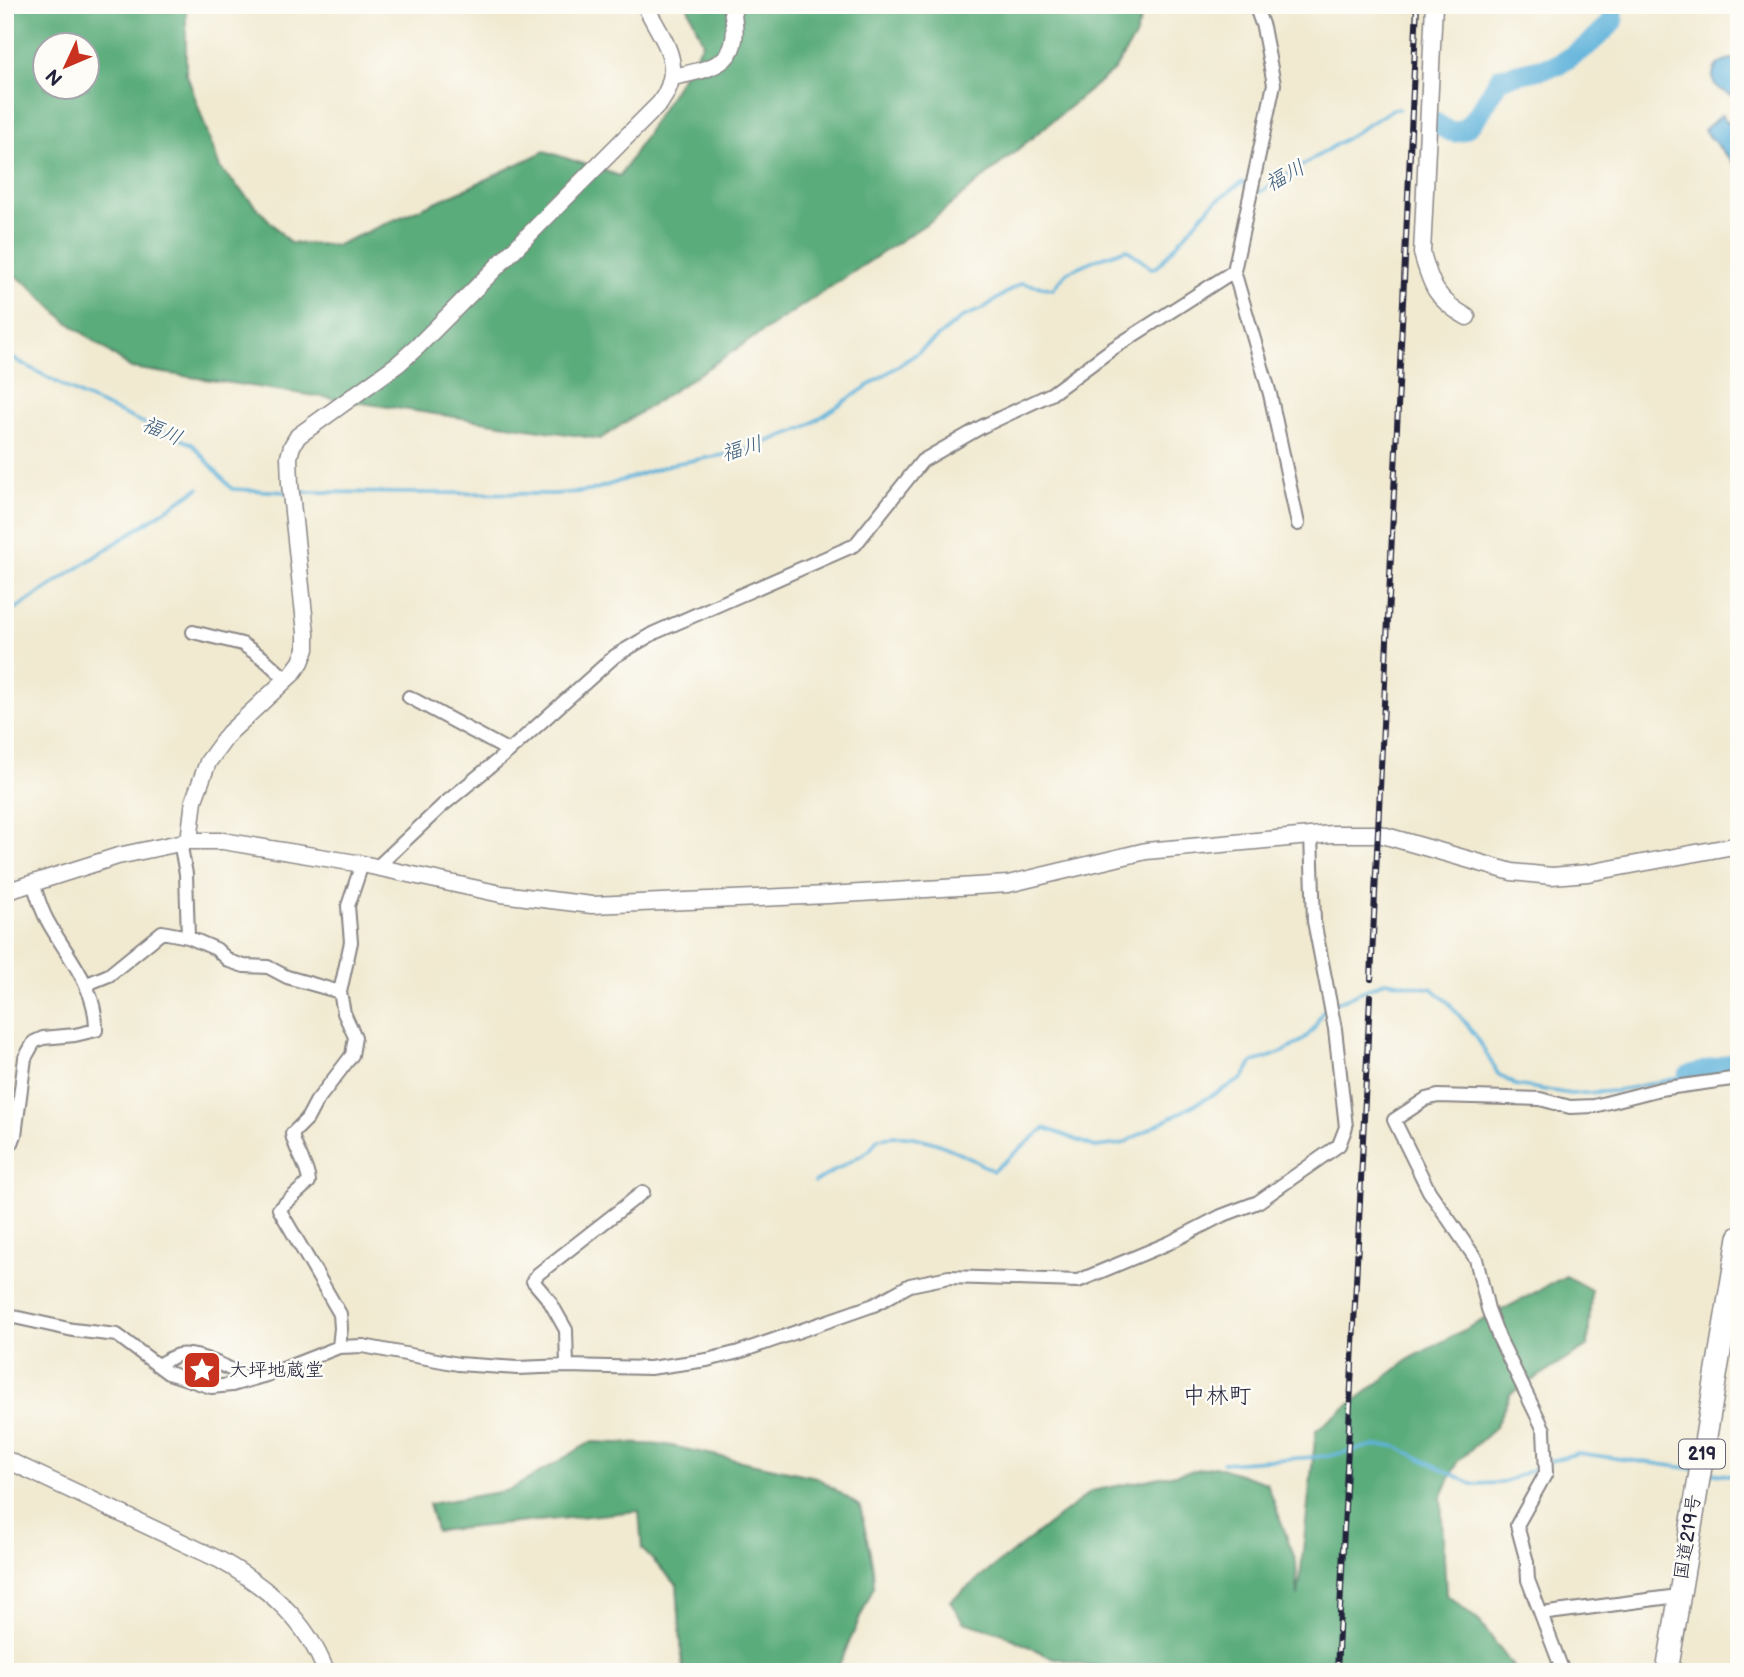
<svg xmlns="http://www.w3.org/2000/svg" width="1744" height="1677" font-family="'Balsamiq Sans','Klee One',sans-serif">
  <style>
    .forest { fill: #5aac7a; stroke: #3e675a; stroke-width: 2; fill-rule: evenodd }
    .water { fill: #5eb2da; stroke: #406a8a; stroke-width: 2 }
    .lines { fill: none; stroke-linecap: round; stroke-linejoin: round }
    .stream { stroke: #5eb2da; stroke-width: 3.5 }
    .river { stroke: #5eb2da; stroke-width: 21 }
    .minor-casing { stroke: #8a8686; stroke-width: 16 }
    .tertiary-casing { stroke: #8a8686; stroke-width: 19 }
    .trunk-casing { stroke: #8a8686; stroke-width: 24 }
    .minor { stroke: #fff; stroke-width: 12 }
    .tertiary { stroke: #fff; stroke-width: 16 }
    .trunk { stroke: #fff; stroke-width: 21 }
    .rail-casing { stroke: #22223b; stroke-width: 6 }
    .rail { stroke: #fdfcf7; stroke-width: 3.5; stroke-dasharray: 10; stroke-linecap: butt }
    .labels { text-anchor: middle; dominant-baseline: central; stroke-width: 5; stroke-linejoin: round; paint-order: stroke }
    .shield { fill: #fdfcf7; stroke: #646373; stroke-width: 2 }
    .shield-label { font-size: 18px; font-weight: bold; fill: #22223b }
    .poi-label { font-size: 19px; fill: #22223b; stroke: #fdfcf7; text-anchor: start }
    .street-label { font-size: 19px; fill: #22223b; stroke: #fdfcf7 }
    .water-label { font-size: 21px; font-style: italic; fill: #3a5c7b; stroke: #fdfcf7 }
    .quarter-label { font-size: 23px; fill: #22223b; stroke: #fdfcf7 }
  </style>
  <rect width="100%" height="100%" fill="#fdfcf7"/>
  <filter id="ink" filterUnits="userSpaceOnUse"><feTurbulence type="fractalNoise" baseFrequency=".0143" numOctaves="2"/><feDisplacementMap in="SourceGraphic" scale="14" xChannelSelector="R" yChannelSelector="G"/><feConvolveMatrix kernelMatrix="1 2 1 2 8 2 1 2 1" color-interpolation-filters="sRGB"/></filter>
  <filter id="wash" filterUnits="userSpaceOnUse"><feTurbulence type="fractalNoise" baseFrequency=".00686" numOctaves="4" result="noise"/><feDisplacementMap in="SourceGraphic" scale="28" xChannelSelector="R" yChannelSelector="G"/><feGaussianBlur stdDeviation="1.57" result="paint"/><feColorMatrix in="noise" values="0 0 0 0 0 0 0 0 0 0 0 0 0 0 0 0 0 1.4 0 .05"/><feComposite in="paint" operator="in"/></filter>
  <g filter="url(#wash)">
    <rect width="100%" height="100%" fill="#f1ead1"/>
    <path class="forest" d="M5,5H186V72L220,168L290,243L337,245L472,186L545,151L620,176L703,43L687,5H1145L1135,37L1114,70L935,218L600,439L131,368L65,320L29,285L5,269ZM46,46H88V88H46Z
      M1566,1276L1591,1290L1588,1346L1510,1394L1495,1428L1457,1462L1441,1498L1446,1594L1480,1622L1517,1672H1124L1050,1657L1001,1633L963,1622L950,1601L1092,1491L1215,1466L1267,1483L1296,1562L1298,1597L1316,1430L1411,1358Z
      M591,1442L667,1445L816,1477L860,1506L873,1567L874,1586L837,1670L830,1672H683L677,1585L642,1549L639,1511L436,1531L429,1504L510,1490Z"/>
    <path class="water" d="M1732,59L1739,62V93L1731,95L1717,88C1708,74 1715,61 1732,59Z
      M1721,115L1739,135V158L1733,163L1704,130Z"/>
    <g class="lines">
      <path class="stream" d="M5,354L82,396L192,444L232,489L287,492
        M295,492L555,494L590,491L672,464L741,452L806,427L916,354L963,317L982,309L1021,283L1053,289L1067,272L1094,260L1127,249L1151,268L1157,267L1211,205L1242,182L1260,192L1393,109H1399
        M5,616L199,488
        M1333,1004L1386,981L1433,989L1449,1003L1476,1036L1498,1074L1515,1085L1571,1094L1615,1091L1688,1076
        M815,1182L870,1150L878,1138C886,1137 897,1135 905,1136C936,1139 967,1156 993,1171L1045,1128L1095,1147L1122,1144L1242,1079L1253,1062C1275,1056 1297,1048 1312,1031C1319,1023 1318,1013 1327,1008
        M1550,1461L1578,1453L1694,1469
        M1223,1463L1329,1456L1371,1446H1395L1472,1484L1502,1483L1543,1465
        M1708,1472L1739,1477"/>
      <path class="river" d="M1435,123C1441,126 1448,132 1455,132C1474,131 1490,93 1500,78L1558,65L1587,46L1613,22V5
        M1688,1076L1739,1062"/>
    </g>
  </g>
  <g filter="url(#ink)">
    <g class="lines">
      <g class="minor-casing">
        <path id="minor" d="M1255,5L1263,27L1274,84L1234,271L1270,394L1298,524
          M193,632L242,644L263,658L286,679
          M409,697L509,751
          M180,842L186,874L188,937
          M377,867L443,805L509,751L615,656L654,633L855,545L922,461L983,426L1051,394L1112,349L1234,271
          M87,984L109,975L162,932L188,937L216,949L229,961L244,966L268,967L287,977L340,992
          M5,1148L12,1143L15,1135L25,1058L34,1042L43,1038L75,1035L96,1030C97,987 66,955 47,920C41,909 37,895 33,883
          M5,1315L73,1330L117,1335L168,1373L211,1387L232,1385L270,1374L339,1347L363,1346L458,1364L517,1368L567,1366L650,1368L707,1360L739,1352L874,1305L910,1285L949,1277L1078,1281L1169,1243L1221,1216L1258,1202L1339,1145L1346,1127L1335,1029L1314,921L1311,836
          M339,1347L341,1328L340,1314L279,1209L309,1182C308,1165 295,1151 292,1134L307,1119L316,1102L352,1055L355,1037L344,1013L340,992L351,942L348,906L362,864
          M157,1365C164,1362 171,1357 178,1355C196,1351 235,1370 248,1380
          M567,1366L566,1330L549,1300L533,1281L538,1274L643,1192
          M1541,1614L1678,1596
          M1563,1672L1528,1580L1527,1562L1517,1525L1546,1473L1544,1430L1499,1338L1488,1309L1476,1259L1429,1191L1394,1120L1426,1099L1438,1096L1540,1099L1570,1107L1594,1106L1660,1089L1739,1078"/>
      </g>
      <g class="tertiary-casing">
        <path id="tertiary" d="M1434,5L1422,253C1431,285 1436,300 1467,317
          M673,77C721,67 744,61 731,5
          M189,841L194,800L208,762L229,733L292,674L301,662L306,649V633L290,484L289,457L292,446L298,436L398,364L417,347L660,103C687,65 663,41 645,5
          M5,892L118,856L189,841H223L362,864L501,894L592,905L828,895L1008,884L1146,851L1332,834H1379L1512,872L1552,876L1588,873L1739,845
          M5,1459L220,1560C266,1586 307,1620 326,1672"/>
      </g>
      <g class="trunk-casing">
        <path id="trunk" d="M1667,1672L1739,1237"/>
      </g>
      <use href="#minor" class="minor"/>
      <use href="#tertiary" class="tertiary"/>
      <use href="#trunk" class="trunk"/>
      <g class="rail-casing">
        <path id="rail" d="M1371,979L1417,5
          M1337,1672L1370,996"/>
      </g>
      <use href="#rail" class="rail"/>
    </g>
  </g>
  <defs>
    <g id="sight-square" transform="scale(2.0125)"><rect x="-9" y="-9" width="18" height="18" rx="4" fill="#c8321e" stroke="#fdfcf7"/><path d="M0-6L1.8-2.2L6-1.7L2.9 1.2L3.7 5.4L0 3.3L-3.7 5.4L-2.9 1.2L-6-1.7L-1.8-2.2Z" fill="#fff"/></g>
  </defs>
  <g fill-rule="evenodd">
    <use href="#sight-square" x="202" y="1370"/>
  </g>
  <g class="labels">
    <rect class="shield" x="1679" y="1439.5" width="46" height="29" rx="5"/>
    <g class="shield-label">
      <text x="1702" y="1454">219</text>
    </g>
    <g class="poi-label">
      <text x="229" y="1370">大坪地蔵堂</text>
    </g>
    <g class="street-label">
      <text transform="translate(1688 1537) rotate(-81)">国道219号</text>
    </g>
    <g class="water-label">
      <text transform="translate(1285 176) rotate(-29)">福川</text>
      <text transform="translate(162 431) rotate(24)">福川</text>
      <text transform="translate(742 449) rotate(-16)">福川</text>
    </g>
    <g class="quarter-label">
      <text x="1217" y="1396">中林町</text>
    </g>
  </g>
  <rect width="1744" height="1677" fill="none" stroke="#fdfcf7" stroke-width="28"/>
  <g transform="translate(66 66) rotate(226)"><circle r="33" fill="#fdfcf7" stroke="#a5a5ac" stroke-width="2"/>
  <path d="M0-5L12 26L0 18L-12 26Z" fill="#c8321e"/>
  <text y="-10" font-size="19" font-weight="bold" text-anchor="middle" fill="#22223b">N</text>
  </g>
</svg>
